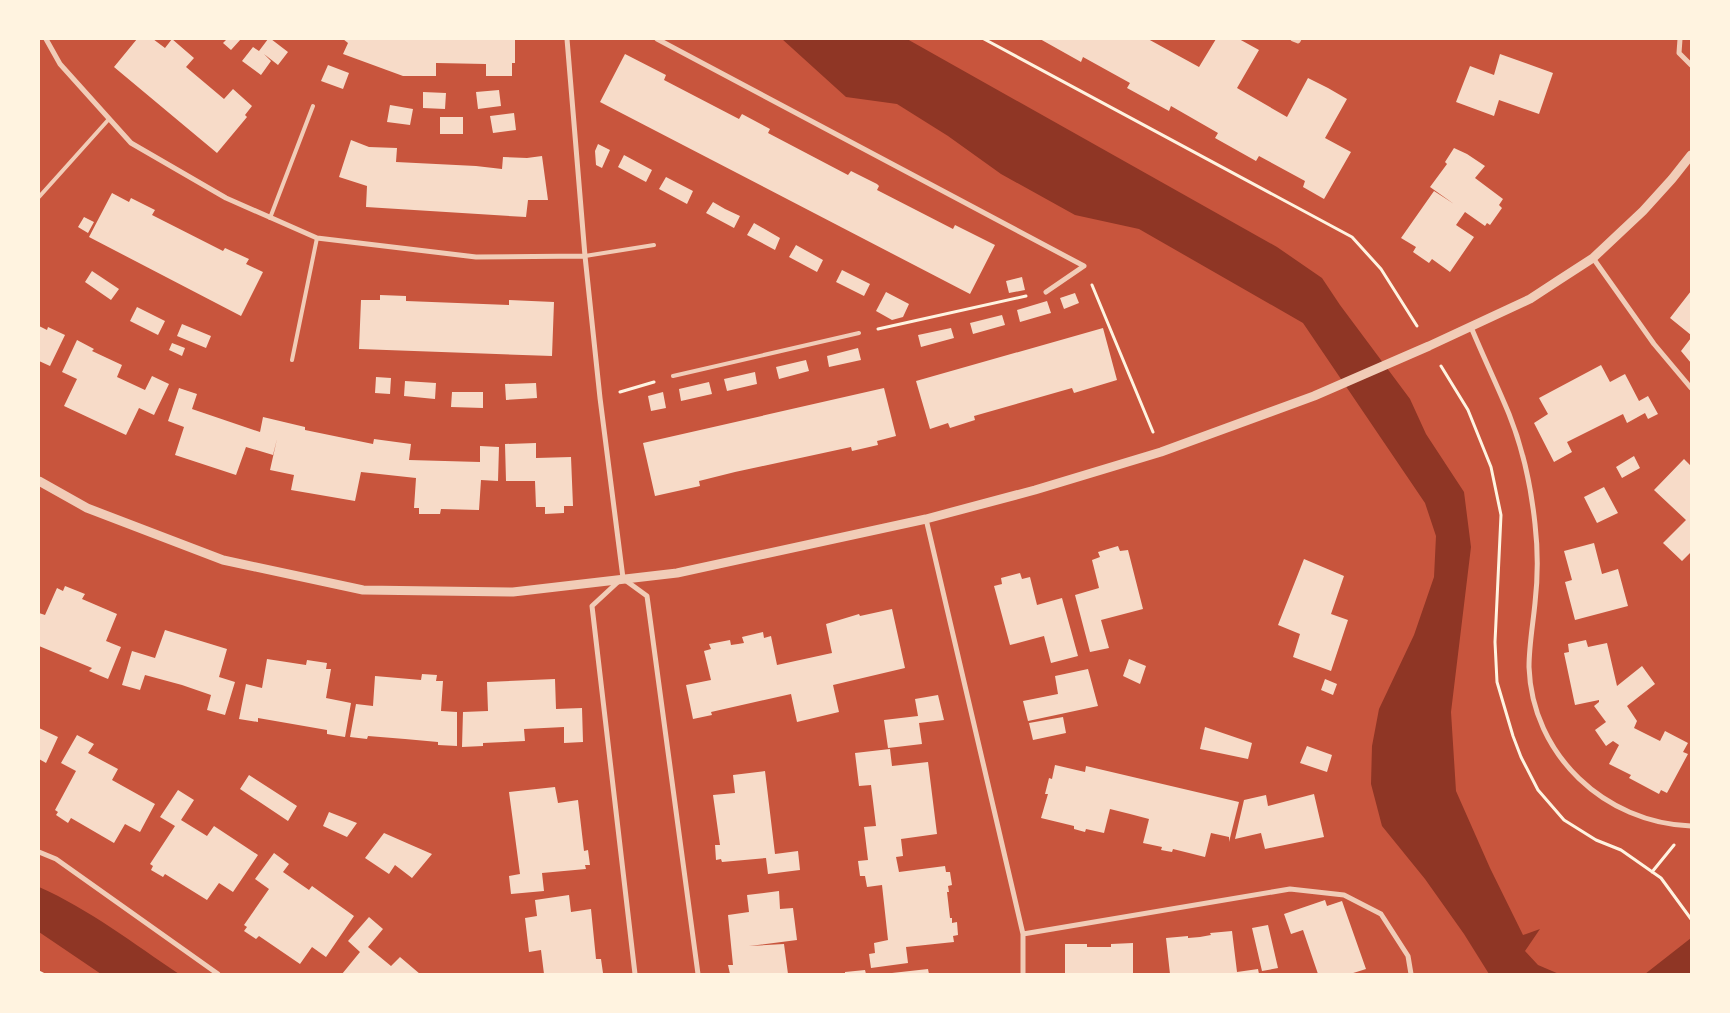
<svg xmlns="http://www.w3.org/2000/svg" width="1730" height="1013" font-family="'Sofia Sans Condensed',sans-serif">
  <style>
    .water { fill: #8f3625 }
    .building { fill: #f7dbc8 }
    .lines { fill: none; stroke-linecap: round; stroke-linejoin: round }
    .path { stroke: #fff3e0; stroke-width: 3 }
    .service { stroke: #f1ccb7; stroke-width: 4 }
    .minor { stroke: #f1ccb7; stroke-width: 5 }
    .tertiary { stroke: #f1ccb7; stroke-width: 9 }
  </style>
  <rect width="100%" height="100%" fill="#c8553d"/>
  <path class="water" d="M782,39H907L1277,247L1322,278L1340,305L1410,399L1426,434L1464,492L1471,547L1451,712L1456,791L1490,868L1523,935L1540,929L1525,951L1538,965L1559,974H1489L1464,934L1425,879L1382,826L1371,784L1372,746L1379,709L1414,635L1434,577L1436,536L1425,503L1303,323L1139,229L1075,215L1001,174L948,136L897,104L846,97Z
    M39,887C89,909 134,944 179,974H101L39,932Z
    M1691,938V974H1645Z"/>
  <path class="building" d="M137,39H153L165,48L172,39L194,58L186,67L224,99L233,89L252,106L245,115L247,117L217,153L114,67Z
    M227,39H241L231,50L223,43Z
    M268,39H271L288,52L278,65L264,54L271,61L261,75L242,61L253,47L259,51Z
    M343,39H515V63H512V76H486V64L436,63V76H403L343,54L348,43Z
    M1040,39H1148L1199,67L1216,39H1239L1259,50L1237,88L1287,117L1308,78L1328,88L1347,99L1325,138L1351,152L1324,199L1303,187L1305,181L1259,156L1256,161L1215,138L1218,133L1171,106L1169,111L1127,88L1130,83L1083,57L1081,62Z
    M625,54L666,75L664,80L739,119L742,114L770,129L768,133L848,175L851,171L877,184L879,186L877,190L916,210L953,229L955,225L995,245L970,294L600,102Z
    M1500,54L1553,73L1539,114L1499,100L1494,116L1456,102L1470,66L1494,75Z
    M328,65L349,73L343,89L321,81Z
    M499,90L501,106L478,109L476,92Z
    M423,92L446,93L445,109L423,108Z
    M390,105L413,109L410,125L387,122Z
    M514,113L516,130L493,133L490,116Z
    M440,117H463V134H440Z
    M351,140L369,147L397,148L396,162L476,166L502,169L503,157L527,158L542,156L548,200H528L526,217L366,207L367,186L339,177Z
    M598,144L610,150L602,168L596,165L595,151Z
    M1454,148L1467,154L1485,166L1475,178L1503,199L1499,205L1502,208L1490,225L1487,223L1485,226L1465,212L1456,225L1474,237L1450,272L1432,259L1429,263L1413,252L1416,247L1401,238L1434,191L1454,204L1430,187L1447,164L1445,162Z
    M624,155L652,170L646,182L618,167Z
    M666,177L693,191L687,204L659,189Z
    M112,193L129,202L131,198L155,210L152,215L223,251L225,248L249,259L246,264L263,272L241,316L89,237Z
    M713,202L725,209L740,216L734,228L706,213Z
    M84,217L94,222L88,233L78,227Z
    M754,223L780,238L775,250L747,235Z
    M796,245L823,260L817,272L789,257Z
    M842,270L870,284L864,296L836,282Z
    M92,271L119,289L111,300L85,282Z
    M1022,277L1025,290L1009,293L1006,281Z
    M1691,291V335L1670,318Z
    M886,292L909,304L903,317L892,320L876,311Z
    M1075,293L1079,303L1064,309L1060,298Z
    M380,295L406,296V301L509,305V300L554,302L552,356L359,349L361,300H380Z
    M1047,301L1051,313L1020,322L1017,310Z
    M137,307L165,321L158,335L130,321Z
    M1002,315L1005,325L973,334L970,323Z
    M182,324L211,336L206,348L177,336Z
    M39,326L47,330L48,327L65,335L50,366L39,361Z
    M951,328L954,338L921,347L918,335Z
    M1103,328L1117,380L1074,393L1072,388L974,416L975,420L950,428L948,423L930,429L916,381Z
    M1691,338V363L1681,351Z
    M77,340L94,349L92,351L122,365L117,377L145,390L152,376L169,384L154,415L139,408L126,435L64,406L77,379L62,372Z
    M172,343L185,348L182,356L169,350Z
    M858,348L861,360L829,367L827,356Z
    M806,360L809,371L779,379L776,367Z
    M1601,365L1610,382L1625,374L1639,401L1648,396L1658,414L1648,419L1645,413L1627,423L1623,414L1567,442L1572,452L1554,462L1534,423L1548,414L1539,398Z
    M755,372L757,384L727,391L724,379Z
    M376,377L391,378L390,394L375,393Z
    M405,381L436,383L435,399L404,396Z
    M709,382L712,394L681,401L679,389Z
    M536,383L537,398L506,400L505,384Z
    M179,388L197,394L192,409L260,432L263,417L305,427V430L373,444L374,439L411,444L409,460L480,462V446L499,447L498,481L481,480L479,510L441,509L440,514H419V508H414L416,478L361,472L355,501L291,490L294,475L270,470L277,439L273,455L246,447L236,475L175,455L184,427L168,421Z
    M884,388L896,436L877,441L878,445L852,451L851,447L735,472L699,481L700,486L655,496L643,443Z
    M452,392H483V408L451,407Z
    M663,392L666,408L651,411L648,396Z
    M536,443V458L571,457L573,506H564V513L545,514V507H536L535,481H506L505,444Z
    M1634,456L1640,468L1622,478L1616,467Z
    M1684,459L1691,466V552L1682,561L1663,543L1686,520L1654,490Z
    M1604,487L1618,513L1597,523L1584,497Z
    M1594,543L1602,574L1618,569L1628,606L1575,620L1565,582L1572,580L1564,551Z
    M1118,546L1120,551L1128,550L1143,609L1101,620L1109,648L1090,652L1075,595L1099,588L1092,560L1100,557L1098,552Z
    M1304,559L1344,576L1331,614L1348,620L1331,671L1293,657L1300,634L1278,625Z
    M1020,573L1022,579L1030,577L1037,605L1062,598L1078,656L1051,663L1044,636L1010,645L994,586L1002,584L1001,578Z
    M65,586L85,594L82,599L117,614L106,641L121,647L108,679L89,671L92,668L39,646V613L45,615L57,588L63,591Z
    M892,609L905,668L833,685L839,712L797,722L791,694L711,712L712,715L693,719L686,685L711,680L704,651L711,649L709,644L730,640L731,645L738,644L744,643L742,637L763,632L764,638L771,636L777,665L832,653L826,624L859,614L860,616Z
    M165,630L227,649L219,677L235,682L225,715L207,710L211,695L182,685L145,675L140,690L122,685L132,651L155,658Z
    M1586,640L1588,647L1607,643L1617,686L1642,666L1655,684L1627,706L1637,721L1634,728L1660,741L1665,731L1688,743L1683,752L1688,754L1667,793L1661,790L1659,794L1629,778L1631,775L1609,764L1619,745L1613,741L1606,746L1595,730L1606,722L1594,706L1599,702V700L1575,705L1564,653L1569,652L1568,644Z
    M267,659L306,665L307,660L327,663L326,669H331L326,698L351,703L345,737L327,734V730L258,718V722L239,719L246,684L262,688Z
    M1129,659L1146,666L1140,684L1123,676Z
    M1088,669L1098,706L1028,721L1023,701L1058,694L1055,676Z
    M422,674L437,675L436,681H443L441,711L457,712V746L438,745V742L405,739L368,736L367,739L350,737L356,704L373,706L375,676L421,680Z
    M555,679L556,709L582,708L583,742L564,743V727L524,729L525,741L483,743V746L462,747L463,712L488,711L487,682Z
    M1325,679L1337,684L1333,695L1321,690Z
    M938,695L944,720L919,723L922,744L888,748L884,720L918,716L915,699Z
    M1063,717L1066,733L1033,740L1029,723Z
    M1205,727L1252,743L1248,759L1200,749Z
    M39,728L58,737L46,763L39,759Z
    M77,735L94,744L88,753L118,769L112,780L155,804L140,832L125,824L114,843L71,818L68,823L56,815L58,812L55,810L76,771L61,763Z
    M1307,746L1332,755L1327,772L1300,763Z
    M890,749L892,766L928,762L937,834L901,839L903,856L896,857L899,872L945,866L946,872H950L952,885L948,886L949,892H947L950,918H952V923L957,922L958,935L953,936L954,942L906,947L908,963L871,968L869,954L875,953L874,943L888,940L882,885L867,887L865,876H860L858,861L868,860L864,827L876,826L871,785L859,786L855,753Z
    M1055,765L1085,772L1086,766L1239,802L1229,842V837L1211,833L1205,857L1173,849L1172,852L1161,850L1162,847L1143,843L1149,819L1130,814L1110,809L1104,833L1086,829L1085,832L1074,829V826L1041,818L1048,794H1045L1049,778L1052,779Z
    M765,771L775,854L798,851L800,870L768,874L766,858L722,862L721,859L716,860L715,845H720L713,795L735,793L733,775Z
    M249,775L297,806L288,821L240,789Z
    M555,787L558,803L578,800L584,851L588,850L590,865H585L586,869L542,873L544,891L511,894L509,876L520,874L509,792Z
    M178,790L194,800L181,820L207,836L214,826L258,855L233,892L219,883L207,900L165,874L163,877L151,870L153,866L150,864L175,826L160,817Z
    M1314,794L1324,837L1265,849L1261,833L1235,839L1244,800L1266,795L1268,806Z
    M329,812L357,823L347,837L323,826Z
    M384,833L409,844L432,854L412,878L395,865L389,874L365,858Z
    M274,853L289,864L283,872L309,890L312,886L354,916L326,957L312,947L300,964L259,936L256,939L244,931L247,927L244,925L269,889L255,879Z
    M779,891L780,909L793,908L797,940L749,946L784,944L788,974H730L728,965H733L728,915L749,912L747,895Z
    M569,895L571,912L591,909L596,959H601L603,973L544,974L541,950L529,952L525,918L537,916L535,900Z
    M1325,900L1327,906L1342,901L1366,969L1350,974H1318L1303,930L1291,934L1284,914Z
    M369,917L383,929L368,947L391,966L400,957L420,974H342L360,952L348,941Z
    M1268,925L1278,968L1262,971L1252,928Z
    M1232,931L1237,972L1258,969L1259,974H1170L1166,938L1188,936V938L1200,937L1211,935L1210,933Z
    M1133,943V974H1065V944H1087V947H1111V944Z
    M928,969L929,974H892V973Z
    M865,970L866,974H845V972Z"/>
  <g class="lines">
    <path class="path" d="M984,39L1352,237L1381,269L1417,326
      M1092,285L1153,432
      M878,329L1026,296
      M1441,366L1468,410L1491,467L1501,515L1495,642L1497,682L1513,736L1521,757L1538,790L1564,820L1596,840L1621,850L1661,878L1691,919
      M620,392L654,382
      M1652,872L1674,845
      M39,972L43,974"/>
    <path class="service" d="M39,197L109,119
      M270,218L313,106
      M585,256L654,245
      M292,360L317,238
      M673,376L859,333"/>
    <path class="minor" d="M46,39L60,64L131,143L226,198L317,238L476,257L585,256L600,398L623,578
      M567,39L585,256
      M657,39L1084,266L1046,292
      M1293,39L1298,41L1299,39
      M1680,39L1679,53L1691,65
      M1593,258L1654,344L1691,388
      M1471,327C1483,356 1497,385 1509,414C1523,449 1531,486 1535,524C1538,550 1538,577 1535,603C1533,624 1529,646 1529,667C1532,755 1605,823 1691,826
      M926,519L1023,934V974
      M625,580L647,596L698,974
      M619,581L592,606L635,974
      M39,852L56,859L218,974
      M1023,934L1290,889L1344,895L1381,914L1408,956L1411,974"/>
    <path class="tertiary" d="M39,481L87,508L223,560L363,590L513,592L677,573L926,519L1035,490L1161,452L1314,396L1429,346L1530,299L1559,280L1593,258L1643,211L1672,179L1691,155"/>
  </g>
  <rect width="1730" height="1013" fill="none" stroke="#fff3e0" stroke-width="80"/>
</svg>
